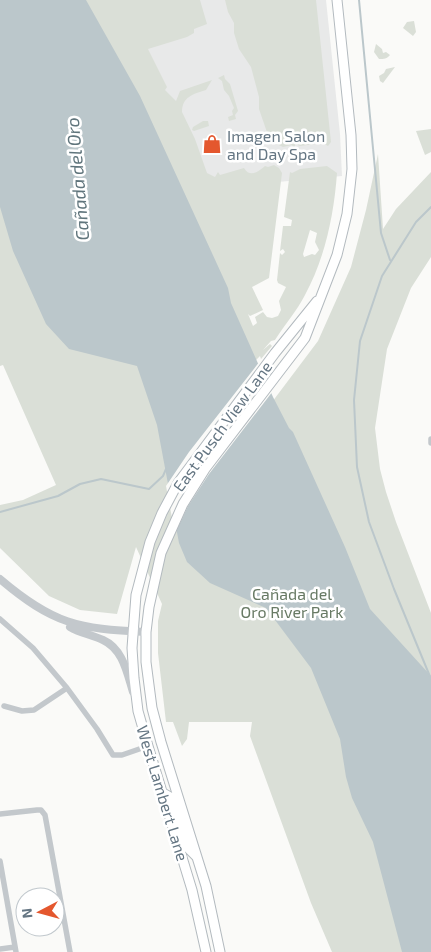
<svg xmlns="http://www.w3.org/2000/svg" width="431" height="952" font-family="'Exo 2',sans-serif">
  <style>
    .built { fill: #e8e9e9 }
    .green { fill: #dadfd7; fill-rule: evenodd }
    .water { fill: #bbc7cb }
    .pier { fill: #fafaf8 }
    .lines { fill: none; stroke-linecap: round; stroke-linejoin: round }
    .stream { stroke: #bbc7cb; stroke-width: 2 }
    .secondary-casing { stroke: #b3babf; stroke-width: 11 }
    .minor { stroke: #c3c8cc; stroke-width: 5.5 }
    .tertiary { stroke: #c3c8cc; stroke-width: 8 }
    .secondary { stroke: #fff; stroke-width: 9 }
    .labels { text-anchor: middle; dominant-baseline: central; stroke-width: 5; stroke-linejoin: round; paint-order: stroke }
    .poi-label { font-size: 16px; fill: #657683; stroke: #fff; text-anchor: start }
    .street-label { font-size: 16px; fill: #657683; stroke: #fff }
    .park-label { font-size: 16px; fill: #687a64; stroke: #fff }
    .water-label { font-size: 18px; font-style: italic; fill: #60757c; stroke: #fff }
  </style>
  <rect width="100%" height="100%" fill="#fafaf8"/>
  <path class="built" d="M106,0H326L340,134L342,176L205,189Z"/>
  <path class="green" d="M0,0H200L207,24L194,29V33L187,37L148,49L167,87L165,90L176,101L180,91L212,80L206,90C193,94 182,97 182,112L195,139L207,173L215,177L218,172L220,175L244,168C250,178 258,172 265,166L268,167L274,165L279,168L282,173L269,278L252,287L263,310L250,316L248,314L253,326L257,323L255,317L263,312L267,317L272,318L278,316L281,310L279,301L286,287L278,283L277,280L280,253L282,255L285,252L283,249L280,251L283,226H291L292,220L284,217L290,172L292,173L300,169L327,166L337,173C334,215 325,258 305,295C297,311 285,324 275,340L271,341L263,350L270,344L272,346L261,359L260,356L250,366L242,442L318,341L351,267L366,210L378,154L383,229L396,209L431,172V257L411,288L387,349L375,428L380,469L386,492L396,522L431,613V952H332L311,903L250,736L252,722H189L187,739L182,746L173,722H166L158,653V621L162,604L136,547L117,614L80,610L49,596L0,548V505L23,500L56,485L3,365L0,366ZM310,230L317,233L315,242L319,250L315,255L312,254L304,257L303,254Z
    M225,0H316L331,142L328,146L323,143L300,146L295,144V150L292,145L283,147L270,141L259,109V97L251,67L239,49L234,33V23L228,12Z
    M414,21L416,32L413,36L403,28L407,22Z
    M376,44L382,49L383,53L386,52L390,55C387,59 384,59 379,59L374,52Z
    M395,67L383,83L380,81L379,76L384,73L386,69Z
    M224,75L225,79L230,84L238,111L235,115L236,119L229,121L228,117L233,115L232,111L234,108L229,96L224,90L222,81L218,78Z
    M203,121H208L209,126L194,131L192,130L193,127Z
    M431,129V152L425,155L416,131Z"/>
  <path class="water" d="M0,0H86L140,96L228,288L231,303L273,397L289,428L293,432L345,547L370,609L431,676V952H402L373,842L352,798L346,777L340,739L311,668L266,608L210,583L187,562L179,543L157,425L137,366L69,349L46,324L13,251L0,207Z"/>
  <path class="pier" d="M260,361L273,391L209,474L188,506L175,534L166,486L189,452Z"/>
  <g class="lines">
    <path class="stream" d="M359,0L381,233L390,260
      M431,207L416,222L382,276L360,341L354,400L357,467L369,522L394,589L431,679
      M0,512L58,496L80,484L101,479L149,489L163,476L166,469"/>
    <g class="secondary-casing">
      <path id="secondary" d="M163,793L170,797L173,804L187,847L197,857
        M206,952L192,890L148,746L138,711L134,678L132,648L136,595L150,542L162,513L178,483L275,353L317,301
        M220,952L206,886L161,742L152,708L146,662V632L149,607L161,553L183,504L205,469L305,338L337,255L347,214L352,169L351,135L337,0"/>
    </g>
    <path class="minor" d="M431,439V443
      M0,619L33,648L67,688L97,729L113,755H122L148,746
      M4,706L22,711L34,710L67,688
      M0,814L37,810H41L45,815L70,952
      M0,861L16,952
      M0,949L15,947"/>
    <path class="tertiary" d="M0,579C53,624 78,629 146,632
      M70,627C80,633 92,635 103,640C123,649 127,673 133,692"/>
    <use href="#secondary" class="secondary"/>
  </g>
  <defs>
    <g id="shop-bare" transform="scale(1.5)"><path d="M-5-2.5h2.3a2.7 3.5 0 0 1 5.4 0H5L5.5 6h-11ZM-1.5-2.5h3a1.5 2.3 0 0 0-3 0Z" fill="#e4572e" stroke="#fff" stroke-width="2.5" paint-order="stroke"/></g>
  </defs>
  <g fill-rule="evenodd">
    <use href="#shop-bare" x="212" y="144"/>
  </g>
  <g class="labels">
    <g class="poi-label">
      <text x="227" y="135">Imagen Salon<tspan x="227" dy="18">and Day Spa</tspan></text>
    </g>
    <g class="street-label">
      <text transform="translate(222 426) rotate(-54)">East Pusch View Lane</text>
      <text transform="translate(163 793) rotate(73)">West Lambert Lane</text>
    </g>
    <g class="park-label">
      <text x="292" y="593">Cañada del<tspan x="292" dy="18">Oro River Park</tspan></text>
    </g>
    <g class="water-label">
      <text transform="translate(77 179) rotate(-95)">Cañada del Oro</text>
    </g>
  </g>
  <g transform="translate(40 912) rotate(264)"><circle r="24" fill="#ffffff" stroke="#c1c8cd"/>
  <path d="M0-4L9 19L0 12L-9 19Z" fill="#e4572e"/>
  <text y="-8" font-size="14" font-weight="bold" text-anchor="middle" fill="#657683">N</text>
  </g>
</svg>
